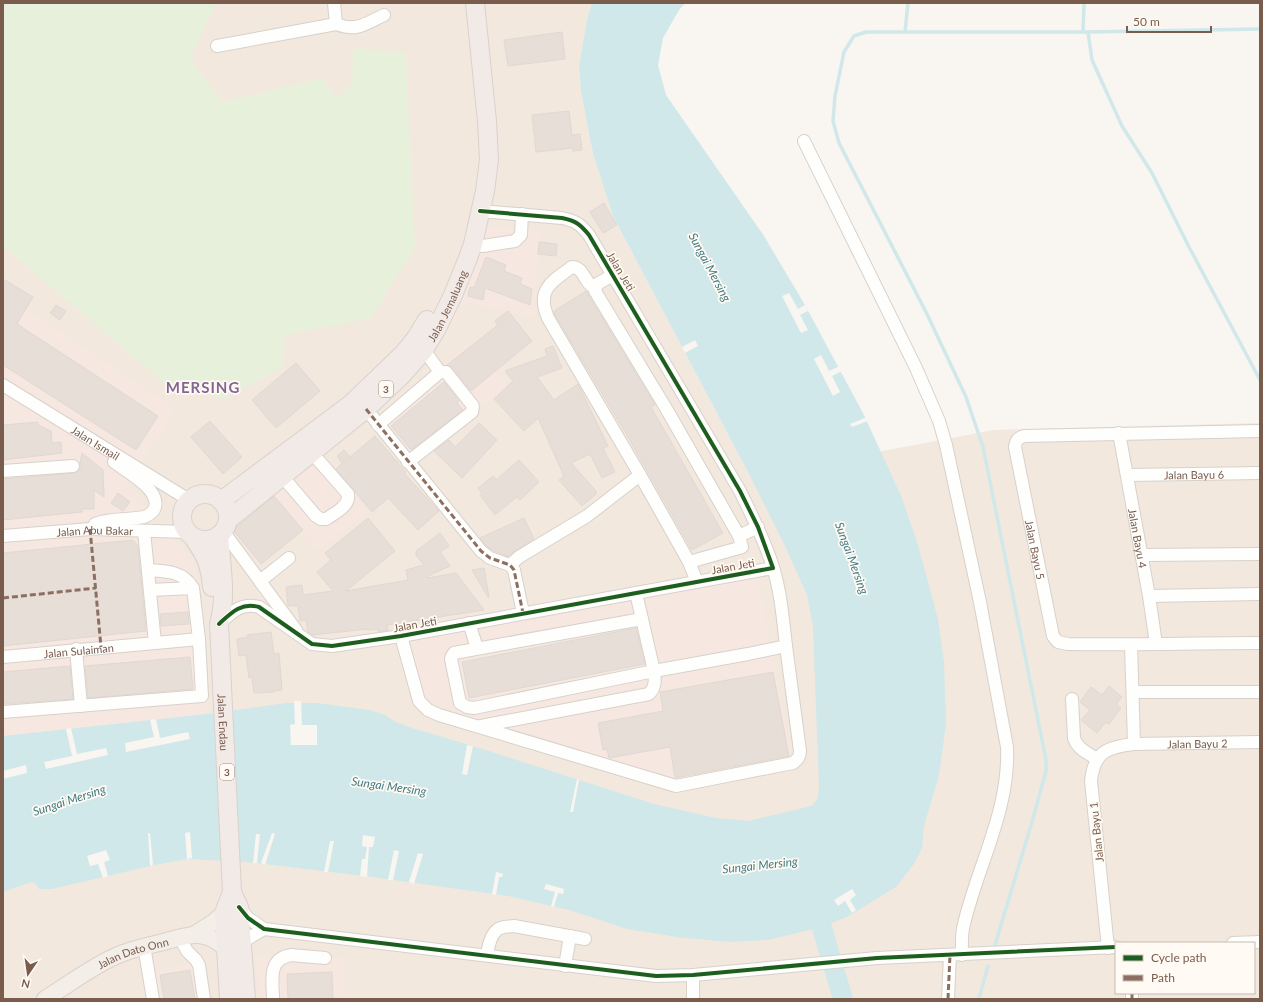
<svg xmlns="http://www.w3.org/2000/svg" width="1263" height="1002" font-family="Lato,sans-serif">
  <style>
    .residential { fill: #f2e8de; fill-rule: evenodd }
    .commercial { fill: #f6e8e1 }
    .green { fill: #e7f0db }
    .water { fill: #d0e8ea }
    .pier { fill: #f9f5f0 }
    .lines { fill: none; stroke-linecap: round; stroke-linejoin: round }
    .stream { stroke: #d0e8ea; stroke-width: 3.5 }
    .river { stroke: #d0e8ea; stroke-width: 20 }
    .building { fill: #e6ded7; stroke: #e2d8d2 }
    .minor-casing { stroke: #d7d1cb; stroke-width: 14 }
    .major-casing { stroke: #dad1cc; stroke-width: 18 }
    .highway-casing { stroke: #dad1cc; stroke-width: 20 }
    .minor { stroke: #fefefd; stroke-width: 12 }
    .major { stroke: #f3eee8; stroke-width: 16 }
    .highway { stroke: #f2eae7; stroke-width: 18 }
    .quiet { stroke: #8d6e63; stroke-width: 3; stroke-dasharray: 6 3; stroke-linecap: butt }
    .cycleway-casing { stroke: #fffaf3; stroke-width: 6 }
    .cycleway { stroke: #1b5e20; stroke-width: 4 }
    .labels { text-anchor: middle; dominant-baseline: central; stroke-width: 3.5; stroke-linejoin: round; paint-order: stroke }
    .shield { fill: #fffaf3; stroke: #a28b7f; stroke-width: 1 }
    .shield-label { font-size: 10px; font-weight: bold; fill: #7a5c4d }
    .street-label { font-size: 11px; fill: #7a5c4d; stroke: #fffaf3 }
    .water-label { font-size: 12px; font-style: italic; fill: #437c86; stroke: #fffaf3 }
    .district-label { font-size: 15px; font-weight: bold; letter-spacing: 1px; fill: #846695; stroke: #fffaf3 }
  </style>
  <rect width="100%" height="100%" fill="#f9f5f0"/>
  <path class="residential" d="M3,3H592L587,19L579,66L581,92L593,154L613,216L750,476L994,430L1260,423V999H3ZM1116,943H1254V993H1116Z"/>
  <path class="commercial" d="M379,3H398L379,11Z
    M480,226L540,232L534,318L455,299Z
    M3,295L175,409L125,486L195,562L199,594L207,714L3,736Z
    M471,341L507,386L413,462L379,420Z
    M322,453L368,512L318,550L272,493Z
    M757,574L792,761L677,782L441,714L421,699L405,640Z
    M257,957L345,958L344,999H259Z
    M203,962L209,999H156L151,971Z"/>
  <path class="green" d="M3,3H216L190,58L222,102L323,78L336,98L352,85L353,48L406,53L415,247L371,318L285,335L282,367L224,399L164,383L3,246Z"/>
  <path class="water" d="M592,3H685L679,10L663,38L658,65L666,95L764,236L805,305L864,415L902,498L918,545L938,619L944,662L946,724L939,775L924,826L922,848L914,864L896,887L847,917L822,927L768,940L729,942L677,937L627,929L569,910L508,896L372,877L247,862L187,859L150,866L52,889H39L35,883L31,882L3,892V736L207,714L286,703H317L369,710L385,715L396,722L412,728L473,746L654,804L716,818L748,821L811,806L817,800L819,788L813,627L807,595L785,546L750,476L613,216L593,154L581,92L579,66L587,19Z"/>
  <path class="pier" d="M789,293L798,309L805,305L808,311L800,315L808,330L801,333L782,296Z
    M695,340L698,346L685,353L682,347Z
    M821,355L829,371L840,366L842,371L832,376L840,392L833,396L814,359Z
    M867,417L868,421L852,427L850,424Z
    M294,701H301L302,725H317V745H291L290,725L295,724Z
    M156,719L160,738L188,732L190,739L126,752L125,743L154,737L150,720Z
    M71,728L77,754L106,748L108,755L46,769L44,762L72,756L66,729Z
    M467,745L473,746L467,775L462,774Z
    M26,765L27,773L3,779V771Z
    M577,779L579,780L573,812H570Z
    M190,832L192,858L187,859L185,833Z
    M148,833H150L153,865L150,866Z
    M272,833L275,834L265,865L261,863Z
    M256,834H260L257,863H253Z
    M363,835L375,837L373,847H369L367,877L360,876L362,859H365L367,847L362,846Z
    M330,841H334L328,872H324Z
    M106,850L110,860L104,862L108,876L103,878L98,864L90,866L87,856Z
    M394,850L399,851L393,880H388Z
    M418,853L423,854L414,884L409,882Z
    M496,872L503,874L502,877H499L496,895L492,894Z
    M546,884L564,889L563,894L558,893L554,907L551,906L555,892L544,889Z
    M852,889L856,895L850,900L856,910L852,913L845,901L838,906L834,900Z"/>
  <g class="lines">
    <path class="stream" d="M905,32L908,3
      M1083,32L1084,3
      M1088,32L1092,60L1122,126L1152,173L1189,247L1260,380
      M995,945L1032,822L1046,771V760L983,447L966,397L927,314L839,143L833,121L835,96L844,52L854,36L866,32H1088L1260,29
      M979,999L988,966"/>
    <path class="river" d="M814,901L843,999"/>
  </g>
  <path class="building" d="M562,32L565,59L508,66L504,40Z
    M569,111L572,135L580,134L582,150L573,151V148L536,152L532,115Z
    M604,203L617,225L603,233L590,212Z
    M539,242L557,244L556,256L538,254Z
    M486,257L506,265L504,271L522,278L520,284L532,289L530,305L485,288L483,300L468,296L470,287L474,288Z
    M3,279L33,297L17,324L158,416L136,450L3,365Z
    M586,291L655,405L651,407L723,533L692,550L624,430L555,315L554,311Z
    M56,305L66,311L60,320L50,313Z
    M508,311L532,341L471,391L452,367L447,365L498,325L495,321Z
    M553,346L562,368L537,377L554,400L578,384L608,446L603,448L615,472L602,478L590,454L571,463L596,491V494L582,506L559,480L564,476L538,418L524,431L494,399L513,381L505,371L547,356L545,349Z
    M296,363L320,391L276,428L252,400Z
    M444,382L459,401L457,403L463,410L411,450L391,426Z
    M210,421L242,457L223,474L191,437Z
    M38,422V425L51,431L52,443L61,442L62,453L3,460V425Z
    M479,423L497,440L462,478L434,451L449,440L455,447Z
    M375,436L406,472L404,473L439,511L418,530L388,498L372,512L336,469L342,463L337,456L344,450L350,457Z
    M82,453L103,470L104,497L94,490V509H82V512L3,520V479L74,473L80,469V463Z
    M519,460L539,482L520,500L517,497L495,515L480,495L482,493L478,488L493,476L496,480Z
    M118,493L130,502L123,511L111,503Z
    M274,496L303,530L261,564L233,530Z
    M368,518L395,551L346,591L408,580L406,570L424,565L416,555V551L440,533L449,546L440,552L450,566L428,576V578L456,573L484,610L387,625L388,630L378,632V629L367,630V629L313,635L308,632L306,620L300,621L298,606H288L286,587L302,585L303,595L333,591L317,572L331,560L325,553Z
    M524,518L534,539L515,551L508,556L494,551L486,546L480,538Z
    M133,540L138,546L146,631L3,646V553Z
    M484,568L489,597H488L472,570Z
    M188,612L189,624L161,626L160,614Z
    M636,628L645,664L469,698L462,662Z
    M271,632L274,654L279,653L282,690L274,691V692L254,693L252,677L249,678L246,655L239,656L237,639L248,637L247,635Z
    M190,657L193,689L88,698L85,666Z
    M70,666L73,699L3,704V672Z
    M773,672L789,756L675,778L670,747L609,758L607,749L603,750L598,723L663,711L660,692Z
    M1109,686L1122,697L1116,704L1121,708L1109,724L1106,722L1097,733L1081,720L1090,710L1080,702L1091,687L1102,695Z
    M190,970L195,999H164L160,975Z
    M332,972L333,999H288L287,974Z"/>
  <g class="lines">
    <g class="minor-casing">
      <g id="minor">
        <path d="M334,3L336,24"/>
        <path d="M217,46L336,24C357,32 365,24 384,15"/>
        <path d="M804,141L916,368L939,421L946,445L980,602L1007,747C1010,809 978,865 964,924C961,934 962,945 962,955"/>
        <path d="M480,211L562,218C576,221 580,224 589,235L740,491C752,516 765,541 773,567C781,593 783,620 786,646L748,654L654,671L474,708L467,707L460,703L451,659L452,656L454,653L642,619"/>
        <path d="M473,244L483,246L515,241L521,235L522,214"/>
        <path d="M613,275L597,284L595,291L667,410L739,536L758,527"/>
        <path d="M595,287C584,285 585,267 572,267C551,282 536,290 548,318L640,475L689,562L697,582"/>
        <path d="M424,350L440,372"/>
        <path id="s1" d="M3,385L189,500"/>
        <path d="M366,409L481,551L490,558L510,565L514,570L523,613"/>
        <path d="M378,425L440,372"/>
        <path id="s2" d="M1260,431L1024,436C1018,438 1016,440 1015,447L1053,636L1058,642L1068,644C1132,645 1196,643 1260,643"/>
        <path id="s3" d="M1119,433L1149,596L1156,644"/>
        <path d="M408,462L472,412L473,406L446,372H440"/>
        <path d="M3,471L73,466"/>
        <path id="s4" d="M1127,475L1260,473"/>
        <path d="M282,476L316,516L321,519H326C335,513 350,506 348,494L312,453"/>
        <path d="M95,524C109,518 129,520 144,517C149,515 154,512 155,507C160,489 126,471 114,462"/>
        <path d="M144,531L155,643"/>
        <path d="M223,531L296,630"/>
        <path id="s5" d="M3,536L90,529L187,532"/>
        <path d="M1142,555L1260,554"/>
        <path d="M689,562L739,548L742,547L739,536"/>
        <path d="M510,565L519,557L587,516L640,475"/>
        <path d="M148,570C166,571 183,571 193,588"/>
        <path d="M260,581L289,558"/>
        <path d="M1149,596L1260,594"/>
        <path d="M469,623L477,648"/>
        <path d="M219,624C231,613 241,602 259,607L312,644L332,646L401,636L773,568"/>
        <path d="M401,636L419,701L428,710L439,715L676,786L793,763C798,759 800,757 800,751L786,646"/>
        <path d="M1131,645L1134,744"/>
        <path d="M76,649L81,706"/>
        <path id="s6" d="M3,657L199,639"/>
        <path d="M1133,692H1260"/>
        <path d="M1072,699L1074,738C1077,749 1088,753 1097,759"/>
        <path d="M3,712L202,696L199,639L193,588L150,590"/>
        <path d="M481,726L649,694C656,687 655,680 654,671L636,593"/>
        <path d="M239,907L248,918L264,929L656,976L693,975L877,958L1116,947"/>
        <path d="M180,938L187,951L196,960L199,965L204,999"/>
        <path d="M1233,943L1260,942"/>
        <path d="M144,946L153,999"/>
        <path d="M242,947L247,939L264,929"/>
        <path id="s7" d="M1108,948L1091,781C1094,752 1107,747 1134,744L1260,742"/>
        <path d="M487,955C488,948 491,935 497,930C501,926 508,927 514,926L585,939"/>
        <path d="M565,966L570,936"/>
        <path d="M693,975V999"/>
        <path d="M1132,993V999"/>
        <path d="M273,999C273,981 267,959 291,955L325,958"/>
        <path d="M948,999L950,955"/>
      </g>
    </g>
    <g class="major-casing">
      <g id="major">
        <path d="M195,934L214,922L224,913"/>
        <path id="s8" d="M45,999C68,985 91,967 116,956C131,949 147,946 163,942C188,935 205,928 226,949"/>
      </g>
    </g>
    <g class="highway-casing">
      <g id="highway">
        <circle cx="205" cy="517" r="23"/>
        <path d="M221,501L351,404L404,353L416,338L427,320"/>
        <path id="s9" d="M228,520L366,409L401,376L424,350L437,328L453,295L468,258L473,244L485,191L489,160L487,121L475,3"/>
        <path id="s10" d="M219,535C221,564 227,597 219,624L232,892L224,913L229,999"/>
        <path d="M193,537C206,556 210,564 212,587"/>
        <path d="M232,892L239,907L246,999"/>
      </g>
    </g>
    <use href="#minor" class="minor"/>
    <use href="#major" class="major"/>
    <use href="#highway" class="highway"/>
    <path class="quiet" d="M366,409L481,551L490,558L510,565L514,570L523,613
      M90,529L101,647
      M3,598L96,588
      M1132,993V999
      M948,999L950,955"/>
    <g class="cycleway-casing">
      <path id="cycleway" d="M219,624C231,613 241,602 259,607L312,644L332,646L401,636L773,568L758,527L740,491L589,235C580,224 576,221 562,218L480,211
        M239,907L248,918L264,929L656,976L693,975L877,958L1116,947"/>
    </g>
    <use href="#cycleway" class="cycleway"/>
  </g>
  <g class="labels">
    <g class="shield">
      <rect x="379" y="381" width="14" height="16" rx="3"/>
      <rect x="220" y="764" width="14" height="16" rx="3"/>
    </g>
    <g class="shield-label">
      <text x="386" y="389">3</text>
      <text x="227" y="772">3</text>
    </g>
    <g class="street-label">
      <text transform="translate(621 271) rotate(59)">Jalan Jeti</text>
      <text stroke="none"><textPath href="#s9" startOffset="310">Jalan Jemaluang</textPath></text>
      <text stroke="none"><textPath href="#s1" startOffset="109">Jalan Ismail</textPath></text>
      <text stroke="none"><textPath href="#s4" startOffset="67">Jalan Bayu 6</textPath></text>
      <text stroke="none"><textPath href="#s5" startOffset="92">Jalan Abu Bakar</textPath></text>
      <text stroke="none"><textPath href="#s3" startOffset="107">Jalan Bayu 4</textPath></text>
      <text stroke="none"><textPath href="#s2" startOffset="356">Jalan Bayu 5</textPath></text>
      <text transform="translate(733 566) rotate(-10)">Jalan Jeti</text>
      <text transform="translate(415 624) rotate(-10)">Jalan Jeti</text>
      <text stroke="none"><textPath href="#s6" startOffset="76">Jalan Sulaiman</textPath></text>
      <text stroke="none"><textPath href="#s10" startOffset="188">Jalan Endau</textPath></text>
      <text stroke="none"><textPath href="#s7" startOffset="295">Jalan Bayu 2</textPath></text>
      <text transform="translate(1096 832) rotate(-96)">Jalan Bayu 1</text>
      <text stroke="none"><textPath href="#s8" startOffset="100">Jalan Dato Onn</textPath></text>
    </g>
    <g class="water-label">
      <text transform="translate(710 267) rotate(62)">Sungai Mersing</text>
      <text transform="translate(852 558) rotate(70)">Sungai Mersing</text>
      <text transform="translate(389 786) rotate(8)">Sungai Mersing</text>
      <text transform="translate(69 800) rotate(-18)">Sungai Mersing</text>
      <text transform="translate(760 865) rotate(-6)">Sungai Mersing</text>
    </g>
    <g class="district-label">
      <text x="203" y="387">MERSING</text>
    </g>
  </g>
  <rect width="1263" height="1002" fill="none" stroke="#7a5c4d" stroke-width="8"/>
  <rect x="1115" y="942" width="140" height="52" fill="#fffaf3" stroke="#cabbb1"/>
  <rect x="1123" y="955" width="20" height="6" fill="#1b5e20" stroke="#cabbb1"/>
  <text x="1151" y="962" font-size="12" fill="#7a5c4d">Cycle path</text>
  <rect x="1123" y="975" width="20" height="6" fill="#8d6e63" stroke="#cabbb1"/>
  <text x="1151" y="982" font-size="12" fill="#7a5c4d">Path</text>
  <g transform="translate(28 974) rotate(193)" stroke="#fffaf3" stroke-width="3" paint-order="stroke">
  <path d="M0-3L7 15L0 10L-7 15Z" fill="#7a5c4d"/>
  <text y="-6" font-size="11" font-weight="bold" text-anchor="middle" fill="#7a5c4d">N</text>
  </g>
  <path d="M1127 26v6h84v-6" fill="none" stroke="#7a5c4d" stroke-width="2"/>
  <text x="1133" y="26" font-size="12" fill="#7a5c4d" stroke="#fffaf3" stroke-width="3" paint-order="stroke">50 m</text>
</svg>
